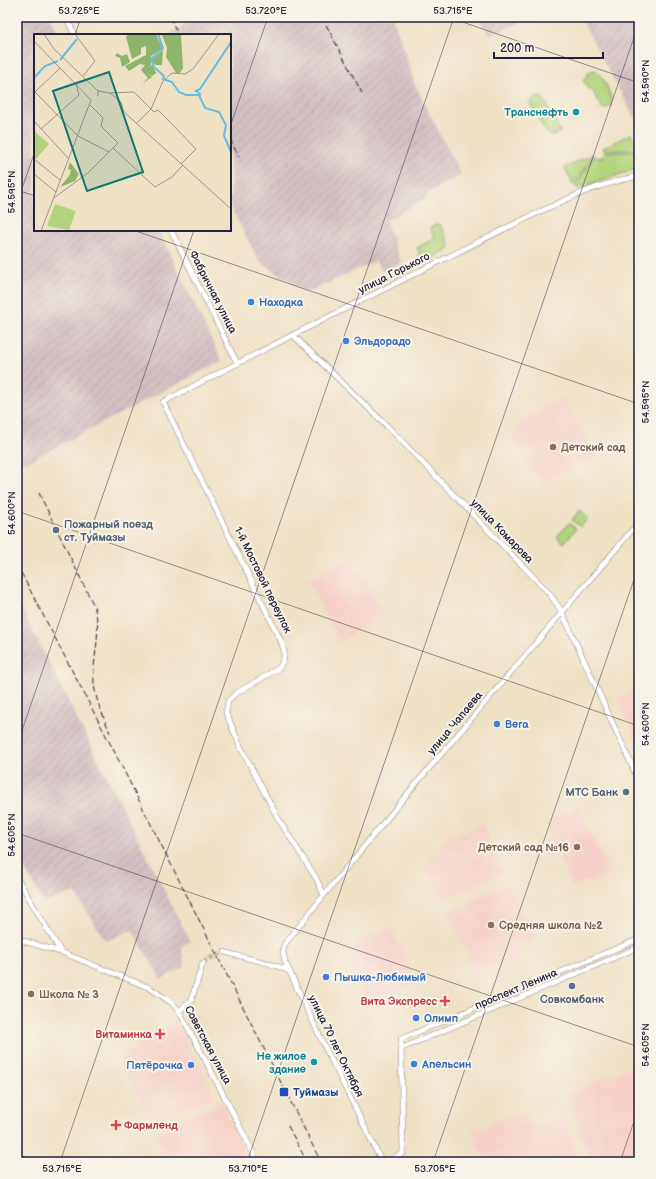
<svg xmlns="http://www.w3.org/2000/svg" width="656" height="1179" font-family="'Balsamiq Sans',sans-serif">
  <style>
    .built { fill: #f7d1c9 }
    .industrial { fill: url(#industrial-furrows) }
    .green { fill: #b2d47c; stroke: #6a7b5c }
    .park { fill: url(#park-dots); stroke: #6a7b5c }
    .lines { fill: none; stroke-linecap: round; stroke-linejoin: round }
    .secondary-tunnel { stroke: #c6bba9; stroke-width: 5; stroke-dasharray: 5 2.5; stroke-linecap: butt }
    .secondary-casing { stroke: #888280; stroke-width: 6 }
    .secondary { stroke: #fff; stroke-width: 5 }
    .rail { stroke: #22223b; stroke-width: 1; stroke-dasharray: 6 3; stroke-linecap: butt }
    .ticks { fill: none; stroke: #22223b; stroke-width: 1; stroke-opacity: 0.45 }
    .culture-dot { fill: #0f9aa8; stroke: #f7f3e8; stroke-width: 1.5 }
    .shop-dot { fill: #3f7fe0; stroke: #f7f3e8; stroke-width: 1.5 }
    .education-dot { fill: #8d6e63; stroke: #f7f3e8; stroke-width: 1.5 }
    .service-dot { fill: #5c6f8a; stroke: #f7f3e8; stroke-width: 1.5 }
    .health-dot { fill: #e0444e; stroke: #f7f3e8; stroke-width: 1.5 }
    .transit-dot { fill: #1a4fb4; stroke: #f7f3e8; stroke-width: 1.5 }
    .labels { text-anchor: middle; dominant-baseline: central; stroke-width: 4; stroke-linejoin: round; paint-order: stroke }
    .culture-label { font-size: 11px; font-weight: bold; fill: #0d838f; stroke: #f7f3e8; text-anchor: end }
    .street-label { font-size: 11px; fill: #22223b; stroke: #f7f3e8 }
    .shop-label { font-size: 11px; font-weight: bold; fill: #366cbe; stroke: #f7f3e8; text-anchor: start }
    .education-label { font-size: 11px; font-weight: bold; fill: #785e54; stroke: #f7f3e8; text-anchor: start }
    .service-label { font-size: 11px; font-weight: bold; fill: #4e5e75; stroke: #f7f3e8; text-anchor: start }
    .health-label { font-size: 11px; font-weight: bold; fill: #be3a42; stroke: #f7f3e8; text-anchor: end }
    .transit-label { font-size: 11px; font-weight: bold; fill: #164399; stroke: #f7f3e8; text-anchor: start }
    .inset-river { fill: none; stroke: #66bde3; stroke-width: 2 }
    .inset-road { fill: none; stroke: #9d958d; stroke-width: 1 }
    .view { fill: #0f766e; fill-opacity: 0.15; stroke: #0f766e; stroke-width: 2 }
    .inset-edge { fill: none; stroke: #22223b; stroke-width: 2 }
    .neatline { fill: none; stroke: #22223b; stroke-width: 1.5 }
    .ticks-label { font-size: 10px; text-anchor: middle; fill: #22223b }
  </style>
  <defs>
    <pattern id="industrial-furrows" width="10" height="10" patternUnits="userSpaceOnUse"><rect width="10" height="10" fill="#d2bfc1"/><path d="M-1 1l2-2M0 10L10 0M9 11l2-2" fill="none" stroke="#b4a4a7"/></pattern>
    <pattern id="park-dots" width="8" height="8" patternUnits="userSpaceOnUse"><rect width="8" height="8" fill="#b2d47c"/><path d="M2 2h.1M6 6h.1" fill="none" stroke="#99b66c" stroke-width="1.8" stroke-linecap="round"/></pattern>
  </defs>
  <rect width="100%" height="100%" fill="#f7f3e8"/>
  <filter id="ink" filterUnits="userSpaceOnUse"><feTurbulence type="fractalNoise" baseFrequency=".025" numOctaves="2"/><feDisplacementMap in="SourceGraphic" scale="8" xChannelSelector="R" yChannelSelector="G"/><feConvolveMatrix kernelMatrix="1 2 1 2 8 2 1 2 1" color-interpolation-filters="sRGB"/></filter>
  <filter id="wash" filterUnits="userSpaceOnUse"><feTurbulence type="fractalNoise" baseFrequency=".012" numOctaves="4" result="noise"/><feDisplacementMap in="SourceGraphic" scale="16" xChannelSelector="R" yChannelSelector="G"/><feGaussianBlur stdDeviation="0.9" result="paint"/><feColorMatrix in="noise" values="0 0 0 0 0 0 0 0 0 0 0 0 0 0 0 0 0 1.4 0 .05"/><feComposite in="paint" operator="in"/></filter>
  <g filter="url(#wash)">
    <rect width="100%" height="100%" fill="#efe1c4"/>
    <path class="built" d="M563,397L594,454L544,484L532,472L511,439L522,421Z
      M354,558L383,614L340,642L308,581Z
      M639,689V747L618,699Z
      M579,806L609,873L572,887L545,822Z
      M483,825L504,872L442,899L425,866L446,838Z
      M508,885L534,939L516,945L520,954L476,971L448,911Z
      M391,927L416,983L378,1002L362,996L354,978L351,979V957L356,942Z
      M176,1022L215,1096L151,1123L119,1058Z
      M639,1063V1162H592L568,1095Z
      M222,1102L245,1154L230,1162H168L155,1133Z
      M525,1111L531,1127L563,1115L581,1162H484L472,1131Z"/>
    <path class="industrial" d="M17,17H50L59,35H35V230H158L222,361L27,462H21L17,454Z
      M199,17H393L415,85L461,175L429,192L425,199L385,221L401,262L382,271L376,261L306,293L259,261L230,206V35H167Z
      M479,17H535L489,35Z
      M580,17H639V127Z
      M17,600L190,941L181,946L185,967L161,979L132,930L106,941L74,892L44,903L17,854Z"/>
    <path class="green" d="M594,70C602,73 614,98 611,106L604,109L602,108L591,88L588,89L583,79L586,77L587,74Z
      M538,97L543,98L560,131L559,133L552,136L547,133L530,104L532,100Z
      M631,134L639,150H604L603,148Z
      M605,152H639V168L579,188H577L575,185L594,157L600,158L603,157Z
      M593,154L594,155L573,184L565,168Z
      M437,224L440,225L449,243L450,248L422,263L418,255L420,254L417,248L435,238L430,228Z
      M569,523L576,529L564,543L557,537Z"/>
    <path class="park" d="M579,511L588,518L580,527L572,520Z"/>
  </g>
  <g filter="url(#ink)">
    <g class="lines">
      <path class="secondary-tunnel" d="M203,963L206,960L225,952"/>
      <g class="secondary-casing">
        <path id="secondary" d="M66,17L75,35
          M171,230L237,363
          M294,336L387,426L549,593L562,612L639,781
          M17,878L61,952
          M324,895L316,878L279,820L241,748L226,713L228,701L235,694L279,668C286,658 285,652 281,641L163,402C258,352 354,304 450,256C476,243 502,230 529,217C566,199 597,184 639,176
          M17,939L61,952L150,988L172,1003L179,1011L206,1061L258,1162
          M225,952C246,959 269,961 289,971
          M179,1011L191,1001L203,963
          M400,1049L639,947
          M382,1162L322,1041L285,962L283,952L284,945L324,895L414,786L639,522
          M387,1162L403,1153L401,1039L639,939"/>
      </g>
      <use href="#secondary" class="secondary"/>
      <path class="rail" d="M170,17L178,35
        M322,17L362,93
        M230,139L239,157
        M39,493L94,606C103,634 92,655 94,683C95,700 104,717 110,733
        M17,565L114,751L321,1162
        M288,1126L307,1162"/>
    </g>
  </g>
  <path class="ticks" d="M448,17L639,83M75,35L81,17M230,127L268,17M17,190L35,196M17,203L35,151M133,230L639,404M17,511L639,726M17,745L194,230M17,833L639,1047M17,1154L40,1162M60,1162L454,17M247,1162L639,23M433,1162L639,565M620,1162L639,1107"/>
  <g class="culture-dot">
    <circle cx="576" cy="112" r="4"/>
    <circle cx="314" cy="1062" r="4"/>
  </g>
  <g class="shop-dot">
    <circle cx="251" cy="302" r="4"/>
    <circle cx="346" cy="341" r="4"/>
    <circle cx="497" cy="724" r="4"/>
    <circle cx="326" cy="977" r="4"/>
    <circle cx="416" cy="1018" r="4"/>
    <circle cx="414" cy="1064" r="4"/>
    <circle cx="191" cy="1065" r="4"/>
  </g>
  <g class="education-dot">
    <circle cx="553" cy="447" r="4"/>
    <circle cx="577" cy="847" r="4"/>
    <circle cx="491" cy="925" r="4"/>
    <circle cx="31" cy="994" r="4"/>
  </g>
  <g class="service-dot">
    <circle cx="56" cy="530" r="4"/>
    <circle cx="626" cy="792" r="4"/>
    <circle cx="572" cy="986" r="4"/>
  </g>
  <g class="health-dot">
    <path d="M443 995h4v4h4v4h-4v4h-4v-4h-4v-4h4z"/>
    <path d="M158 1028h4v4h4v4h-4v4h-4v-4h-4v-4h4z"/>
    <path d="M114 1119h4v4h4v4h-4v4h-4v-4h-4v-4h4z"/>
  </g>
  <rect class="transit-dot" x="279" y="1087" width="10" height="10" rx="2"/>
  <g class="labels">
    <g class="culture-label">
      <text x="568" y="112">Транснефть</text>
      <text x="306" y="1056">Не жилое<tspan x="306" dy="13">здание</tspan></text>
    </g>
    <g class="street-label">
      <text transform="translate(394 273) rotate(-27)">улица Горького</text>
      <text transform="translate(213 292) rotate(63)">Фабричная улица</text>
      <text transform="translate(502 531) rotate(46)">улица Комарова</text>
      <text transform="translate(263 580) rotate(64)">1-й Мостовой переулок</text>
      <text transform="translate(455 723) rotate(-50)">улица Чапаева</text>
      <text transform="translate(516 989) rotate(-23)">проспект Ленина</text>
      <text transform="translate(208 1045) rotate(62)">Советская улица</text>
      <text transform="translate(336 1046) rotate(64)">улица 70 лет Октября</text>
    </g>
    <g class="shop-label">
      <text x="259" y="302">Находка</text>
      <text x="354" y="341">Эльдорадо</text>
      <text x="505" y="724">Вега</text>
      <text x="334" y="977">Пышка-Любимый</text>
      <text x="424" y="1018">Олимп</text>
      <text x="422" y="1064">Апельсин</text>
      <text x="183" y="1065" text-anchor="end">Пятёрочка</text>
    </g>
    <g class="education-label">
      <text x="561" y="447">Детский сад</text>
      <text x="569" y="847" text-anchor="end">Детский сад №16</text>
      <text x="499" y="925">Средняя школа №2</text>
      <text x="39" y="994">Школа № 3</text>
    </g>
    <g class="service-label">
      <text x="64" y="524">Пожарный поезд<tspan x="64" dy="13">ст. Туймазы</tspan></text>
      <text x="618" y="792" text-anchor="end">МТС Банк</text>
      <text x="572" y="999" text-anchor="middle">Совкомбанк</text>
    </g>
    <g class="health-label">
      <text x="437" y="1001">Вита Экспресс</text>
      <text x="152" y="1034">Витаминка</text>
      <text x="124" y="1125" text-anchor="start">Фармленд</text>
    </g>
    <g class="transit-label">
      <text x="293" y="1092">Туймазы</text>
    </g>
  </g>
  <g transform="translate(34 34)">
    <rect width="197" height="197" fill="#efe1c4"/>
    <path d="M21,170L42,177L35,196L13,192Z" fill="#b2d47c"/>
    <path d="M94,0H122L127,11L128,15L117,22V31L113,34L118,31L124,42L122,39L118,42L114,40L118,43L108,50L114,44L107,36L111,31L106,30L95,37L91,32L112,21V12L107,14V20L98,25L92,3ZM147,0L149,34L146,39H142L132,23L133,14L128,1ZM129,16L128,31H121L117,26ZM83,19L88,22L93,20L96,28L88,33L86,24L81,22ZM36,128L45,140L41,147L26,153L35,142L37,136L34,135Z" fill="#8db66c"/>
    <path d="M0,97L15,110L2,125L0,123Z" fill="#b2d47c"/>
    <path class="inset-river" d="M124,0L129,14L117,25L120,33L130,42L129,45L138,48L145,58L152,61H165L171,74L185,78L192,91L190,102L197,118M26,26L43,5M0,44L11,32L24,27M165,62L166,60L162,57L166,55L197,8"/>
    <path class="inset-road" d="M10,0L20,15L64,57M41,0L61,27L49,42M0,7L26,34M0,57L44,102L75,118M0,59L26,34L57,66L7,197M76,59L100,58L120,78L124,76L133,85L162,115L147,130M64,62V57L76,59L81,63L87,68L90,78L197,175M56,71L69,84L67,92L84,109L79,114M0,87L35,125M102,90L117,75L129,47L138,39L151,40L159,35L185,0M7,95L45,61L42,50M0,125L26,146M0,140L22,158M20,164L55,138L79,114L121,153L138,143L149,131"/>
    <path class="view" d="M75,38L109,138L53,157L19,57Z"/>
    <rect width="197" height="197" class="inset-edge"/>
  </g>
  <rect width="656" height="1179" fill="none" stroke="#f7f3e8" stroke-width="44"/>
  <path d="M494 52v6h109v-6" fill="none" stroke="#22223b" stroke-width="2"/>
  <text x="500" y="52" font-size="12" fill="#22223b" stroke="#f7f3e8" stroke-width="3" paint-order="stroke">200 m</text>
  <rect x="22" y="22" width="612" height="1135" class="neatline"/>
  <g class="ticks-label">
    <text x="79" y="14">53.725°E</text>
    <text x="266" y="14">53.720°E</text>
    <text x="453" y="14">53.715°E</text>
    <text transform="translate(645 81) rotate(-90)" y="4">54.590°N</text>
    <text transform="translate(11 192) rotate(-90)" y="4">54.595°N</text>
    <text transform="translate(645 402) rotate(-90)" y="4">54.595°N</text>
    <text transform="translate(11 513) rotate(-90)" y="4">54.600°N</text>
    <text transform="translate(645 724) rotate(-90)" y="4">54.600°N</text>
    <text transform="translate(11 835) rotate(-90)" y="4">54.605°N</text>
    <text transform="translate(645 1045) rotate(-90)" y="4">54.605°N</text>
    <text x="62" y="1172">53.715°E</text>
    <text x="248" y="1172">53.710°E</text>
    <text x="435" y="1172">53.705°E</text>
  </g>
</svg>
